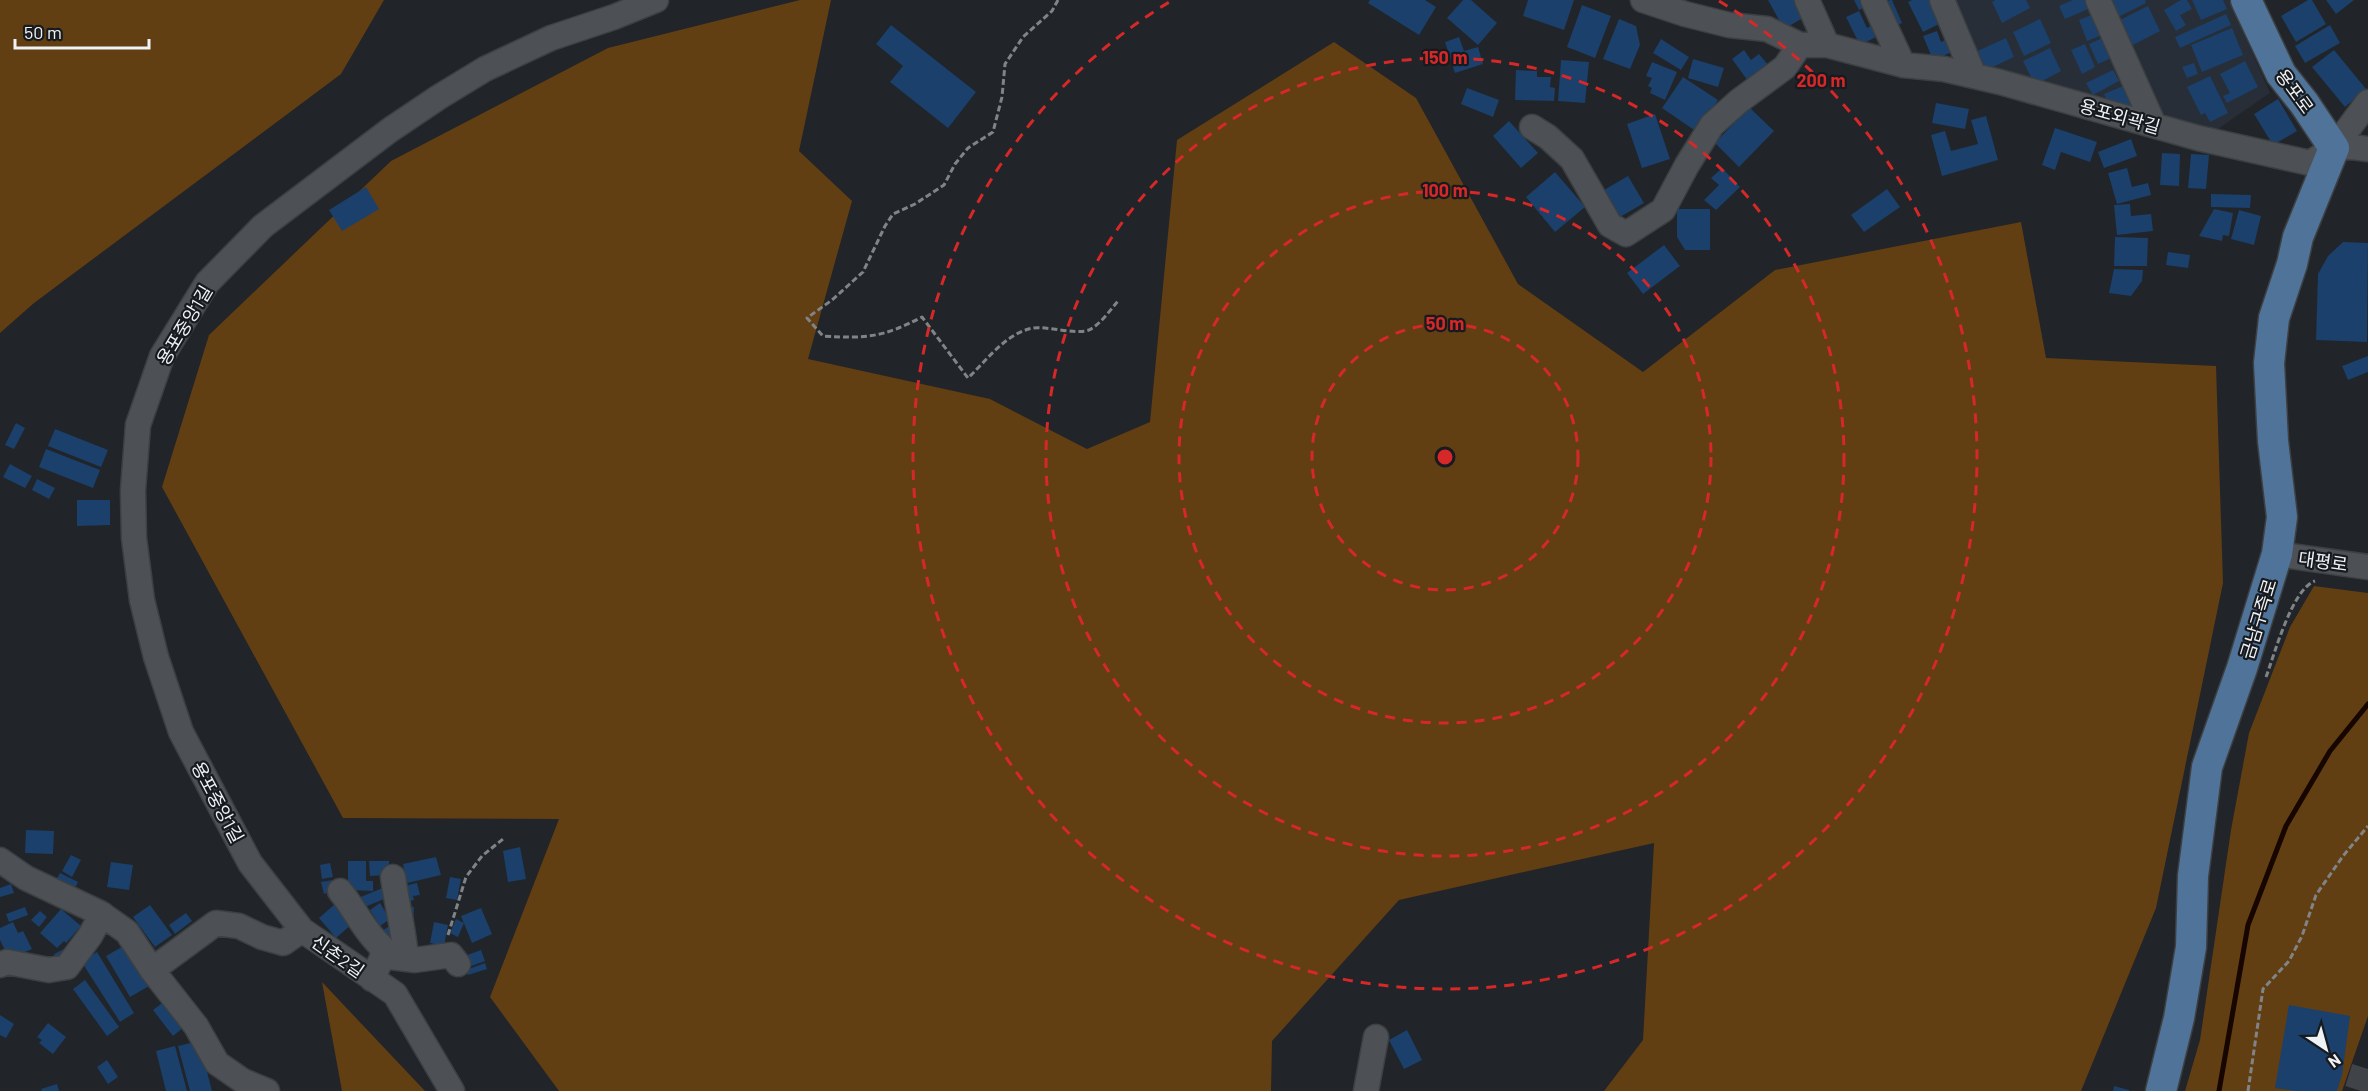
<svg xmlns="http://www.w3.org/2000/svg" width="2368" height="1091" font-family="Barlow,'Noto Sans KR',sans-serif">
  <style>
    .built { fill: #272e37 }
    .green { fill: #623e13 }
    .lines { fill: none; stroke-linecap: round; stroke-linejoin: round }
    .stream { stroke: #170500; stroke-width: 5 }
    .building { fill: #1a406b }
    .highway-tunnel { stroke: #404347; stroke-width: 33; stroke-dasharray: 33 16; stroke-linecap: butt }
    .minor-casing { stroke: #3d4042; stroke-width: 27 }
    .major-casing { stroke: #3d4042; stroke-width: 33 }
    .path { stroke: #818487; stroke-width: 3; stroke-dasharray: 6 3; stroke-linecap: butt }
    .minor { stroke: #4d5155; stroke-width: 24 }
    .major { stroke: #50739a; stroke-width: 30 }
    .ring { fill: none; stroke: #d62828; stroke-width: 3; stroke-dasharray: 10 8 }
    .labels { text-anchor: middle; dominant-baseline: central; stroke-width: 4.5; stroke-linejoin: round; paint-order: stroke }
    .street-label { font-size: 18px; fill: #f0f3f5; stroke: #171a1e }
    .centre { fill: #d62828; stroke: #171a1e; stroke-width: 3 }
    .ring-label { font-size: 18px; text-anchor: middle; font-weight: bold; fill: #d62828; stroke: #171a1e; stroke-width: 4.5; stroke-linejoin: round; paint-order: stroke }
  </style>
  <rect width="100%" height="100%" fill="#212428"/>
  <path class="built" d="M1955,0H2229L2270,93L2212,133L1988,74Z"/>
  <path class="green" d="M0,0H384L341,74L34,303L0,333Z
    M800,0H831L799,151L852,201L808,359L990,399L1087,449L1150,422L1177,140L1334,42L1416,98L1518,284L1643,372L1775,270L2021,222L2046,358L2216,366L2223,583L2156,908L2081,1091H1604L1643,1040L1654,843L1399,900L1272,1041L1271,1091H559L490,997L559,819L343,818L162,487L209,335L391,161L608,48Z
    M2314,586L2368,593V1016L2342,1091H2185L2200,1040L2231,830L2249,733L2290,627Z
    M322,982L425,1091H342Z"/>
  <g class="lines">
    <path class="stream" d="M2219,1091L2248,925L2286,826L2330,751L2368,704"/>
  </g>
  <path class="building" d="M1370,0H1425L1436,7L1419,35L1368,3Z
    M1463,0H1471L1497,23L1478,45L1447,18Z
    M1528,0H1574L1564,30L1523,16Z
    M1768,0H1799L1808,15L1784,29Z
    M1854,0H1866L1869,5L1859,10Z
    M1890,0H1892L1902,23L1887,30L1876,6Z
    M1912,0H1937L1947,20L1923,32L1908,2Z
    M1995,0H2026L2030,8L2002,23L1992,2Z
    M2073,0H2092L2095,6L2065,19L2059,6Z
    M2107,0H2145L2146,3L2116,18Z
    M2181,0H2187L2192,9L2180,15L2186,25L2176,31L2164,10Z
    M2192,0H2223L2227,9L2201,20Z
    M2308,0H2312L2326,24L2296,42L2281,16Z
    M2326,0H2354L2336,14Z
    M1582,5L1611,16L1595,58L1567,47Z
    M2148,6L2160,31L2131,46L2118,21Z
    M1859,11L1867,28L1878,22L1884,33L1860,45L1846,17Z
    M2094,14L2102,35L2087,41L2079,20Z
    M2226,14L2231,25L2180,48L2175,37Z
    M1619,19L1636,26L1640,45L1630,69L1603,59Z
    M2040,19L2051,43L2024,56L2013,32Z
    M891,25L976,92L948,128L890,82L903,66L876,44Z
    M2330,25L2340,43L2305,63L2295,46Z
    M2232,28L2243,55L2202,72L2191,45Z
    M1937,31L1941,42L1952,37L1957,50L1933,60L1923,36Z
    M1459,37L1464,51L1478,47L1483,64L1455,73L1445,42Z
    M2006,38L2014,57L1982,72L1973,53Z
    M2102,38L2111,58L2098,64L2089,44Z
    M1661,39L1689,57L1681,70L1653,53Z
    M2085,44L2095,67L2082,74L2071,50Z
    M2050,48L2061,71L2035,85L2023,61Z
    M1744,50L1751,60L1759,54L1769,66L1748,81L1732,59Z
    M2334,50L2366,89L2345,107L2312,67Z
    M1693,59L1724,68L1718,87L1688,78Z
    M1561,60L1589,62L1585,103L1558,101Z
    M2245,61L2258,87L2227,103L2223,96L2230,93L2220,74Z
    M1652,62L1677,72L1665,100L1650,93L1652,88L1648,86L1652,78L1646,76Z
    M2194,63L2198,74L2187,78L2182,67Z
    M1516,70L1537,71V77H1551L1550,87L1555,88L1554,101L1515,100Z
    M2113,70L2119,81L2093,95L2086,83Z
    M2210,76L2228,113L2210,122L2205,113L2201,115L2187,87Z
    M1683,77L1718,100L1697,132L1662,108Z
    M2130,83L2144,115L2125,111L2122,104L2111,109L2104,94Z
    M1467,88L1499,100L1493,117L1461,104Z
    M2278,99L2297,131L2273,145L2254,114Z
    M1936,103L1969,109L1965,129L1932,123Z
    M1749,107L1774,131L1739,167L1715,143Z
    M1655,114L1670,159L1642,168L1627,124Z
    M1986,116L1998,160L1942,176L1931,135L1945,131L1951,151L1978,144L1971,120Z
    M1509,121L1538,153L1521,168L1493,136Z
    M2055,128L2097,142L2090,162L2061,152L2055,170L2042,165Z
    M2131,139L2137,156L2104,168L2098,152Z
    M2162,153L2180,154L2179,186L2160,185Z
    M2191,154L2209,155L2206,189L2188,188Z
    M1722,168L1740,187L1716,210L1704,200L1719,185L1711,178Z
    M2127,168L2132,187L2148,183L2151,195L2117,204L2108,173Z
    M1555,172L1585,207L1555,232L1526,197Z
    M1628,176L1644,203L1620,217L1604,190Z
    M366,187L379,209L342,231L329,210Z
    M1887,189L1900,207L1864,232L1851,215Z
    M2211,194L2251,195L2250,208L2211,207Z
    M2130,204L2131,216L2151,214L2153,231L2117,235L2114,205Z
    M1677,209H1710V250H1685L1677,237Z
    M2214,209L2233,213L2229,236L2223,235L2222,241L2199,236Z
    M2239,210L2261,216L2254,245L2231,239Z
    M2115,237L2148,238L2147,266H2114Z
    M2343,242L2368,243L2367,342L2316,340L2318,274L2328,256Z
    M1664,245L1680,266L1643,294L1627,273Z
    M2168,252L2190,255L2188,268L2166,265Z
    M2114,269L2143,270L2142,281L2131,296L2109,293Z
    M2368,356V372L2348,380L2342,366Z
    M16,423L25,428L14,449L5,445Z
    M55,429L108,450L101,467L48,446Z
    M46,449L100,470L93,488L39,467Z
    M10,464L32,476L25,488L3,477Z
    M37,479L55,488L49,499L32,490Z
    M77,500H110V525L77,526Z
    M26,830L54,831L53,854L25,853Z
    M520,847L526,879L508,882L503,851Z
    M71,855L81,860L72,877L62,871Z
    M436,857L441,875L407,883L403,864Z
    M348,861H366V881H373V891L348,890Z
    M369,861H389V875L370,876Z
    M111,862L133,865L129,890L107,887Z
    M330,863L333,877L322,879L320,865Z
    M60,873L78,882L74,890L56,880Z
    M450,877L461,879L457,900L446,898Z
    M333,880L336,891L324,894L321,882Z
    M417,883L420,895L413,896L414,900L405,902L395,888Z
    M11,884L14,893L0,897V888Z
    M390,885L394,895L362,908L358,898Z
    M380,903L390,919L380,926L370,910Z
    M335,904L352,924L336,938L319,918Z
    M150,905L172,935L155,947L133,917Z
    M406,906L414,907L413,925Z
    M25,907L28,915L9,922L6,914Z
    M481,908L492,934L472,943L461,916Z
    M61,909L81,926L66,943L64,941L57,948L40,933Z
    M40,911L47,917L39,927L31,920Z
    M186,913L192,921L175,934L169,925Z
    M456,919L464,923L458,937L450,933Z
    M13,922L18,933L23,931L32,949L9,959L0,940V928Z
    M434,922L448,925L444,946L430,943Z
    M394,923L400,931L383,943L377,934Z
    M127,944L151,985L130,997L106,956Z
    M64,949L70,960L59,965L54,954Z
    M481,950L485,961L466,968L462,957Z
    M97,952L134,1013L120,1022L81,961Z
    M485,963L487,969L468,975L466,970Z
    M85,980L119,1027L107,1036L73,989Z
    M170,997L190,1022L173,1036L153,1010Z
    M2289,1005L2350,1016L2342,1075L2337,1091H2296L2275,1088Z
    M0,1015L14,1024L6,1038L0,1035Z
    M48,1023L66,1037L53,1054L39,1043L42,1040L37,1037Z
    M1407,1030L1422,1060L1404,1069L1389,1040Z
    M199,1041L212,1091H190L178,1046Z
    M175,1046L187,1091H166L156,1051Z
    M107,1060L118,1077L108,1084L97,1067Z
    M57,1084L59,1091H42L41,1089Z
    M2114,1086L2129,1090V1091H2113Z"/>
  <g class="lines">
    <path class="highway-tunnel" d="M2361,1091L2368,1069"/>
    <g class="minor-casing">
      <path id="minor" d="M1643,0L1685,14L1729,25L1767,29L1800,45H1827L1903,65L1944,69L2000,82L2198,138L2310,163L2334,148L2368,102
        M1807,0L1827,45
        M1873,0L1903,65
        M1942,0L1974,76
        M2098,0L2154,125
        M1532,127L1548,137L1572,159L1610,225L1626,234L1663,210L1687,165L1712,125L1739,101L1785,67L1800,45
        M2334,148L2352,147L2368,149
        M2277,554L2368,567
        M0,860L26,878L100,913L127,932L152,970L196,1026L217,1063L243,1081L267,1091
        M393,877C397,905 404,931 406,959
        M340,891C355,909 364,931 381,946L383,956L372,979
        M302,930L250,863L181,732L156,657L142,600L134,538L133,490L138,425L162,356L207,283L263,226L390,130L439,97L485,69L551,38L614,17L656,0
        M391,957L415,960L451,955L458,964
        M0,965L7,962L49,970L67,967L90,936L102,914
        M152,970L216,923L239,926L262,937L283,943L302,930L395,994L452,1091
        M1366,1091L1376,1037"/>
    </g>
    <g class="major-casing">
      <path id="major" d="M2161,1091L2179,1018L2191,947L2193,876L2207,767L2242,668L2277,554L2282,517L2273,441L2269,363L2274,318L2292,264L2298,237L2334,148L2304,103L2281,74L2246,0"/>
    </g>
    <path class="path" d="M1058,0L1052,11L1023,37L1005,64L1002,97L993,132L968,148L955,164L944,185L915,204L893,214L885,226L863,272L832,300L807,318L823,336C866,339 884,337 922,317L968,378C987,360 1006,333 1033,328C1048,326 1076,335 1089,330C1101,324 1110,310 1119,300
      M2266,677C2275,653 2292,589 2315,581
      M448,935L466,877L482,856L503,839
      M2248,1091L2263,989L2289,961L2302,936L2316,895L2343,856L2368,826"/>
    <use href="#minor" class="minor"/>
    <use href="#major" class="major"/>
  </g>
  <g class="ring">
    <circle cx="1445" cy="457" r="133"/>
    <circle cx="1445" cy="457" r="266"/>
    <circle cx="1445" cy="457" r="399"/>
    <path d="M1719 1A532 532 0 1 1 1171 1"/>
  </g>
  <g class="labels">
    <g class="street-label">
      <text transform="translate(2295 91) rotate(54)">용포로</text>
      <text transform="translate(2120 116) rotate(16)">용포외곽길</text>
      <text transform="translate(184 325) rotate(-59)">용포중앙1길</text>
      <text transform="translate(2323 561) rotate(8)">대평로</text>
      <text transform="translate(2258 619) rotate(-73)">금남구즉로</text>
      <text transform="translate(218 802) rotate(62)">용포중앙1길</text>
      <text transform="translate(338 956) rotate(35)">신촌2길</text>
    </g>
  </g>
  <circle cx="1445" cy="457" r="9" class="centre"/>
  <g class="ring-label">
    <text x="1445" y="64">150 m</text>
    <text x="1821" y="87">200 m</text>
    <text x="1445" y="197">100 m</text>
    <text x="1445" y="330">50 m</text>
  </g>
  <g transform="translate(2326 1049) rotate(144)" stroke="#171a1e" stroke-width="4.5" paint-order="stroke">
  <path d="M0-4.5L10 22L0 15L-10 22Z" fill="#f0f3f5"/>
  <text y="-9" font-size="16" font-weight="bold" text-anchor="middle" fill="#f0f3f5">N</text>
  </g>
  <path d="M15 39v9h134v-9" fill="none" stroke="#f0f3f5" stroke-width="3"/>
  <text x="24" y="39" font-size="18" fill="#f0f3f5" stroke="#171a1e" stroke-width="4.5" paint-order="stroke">50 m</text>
</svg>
